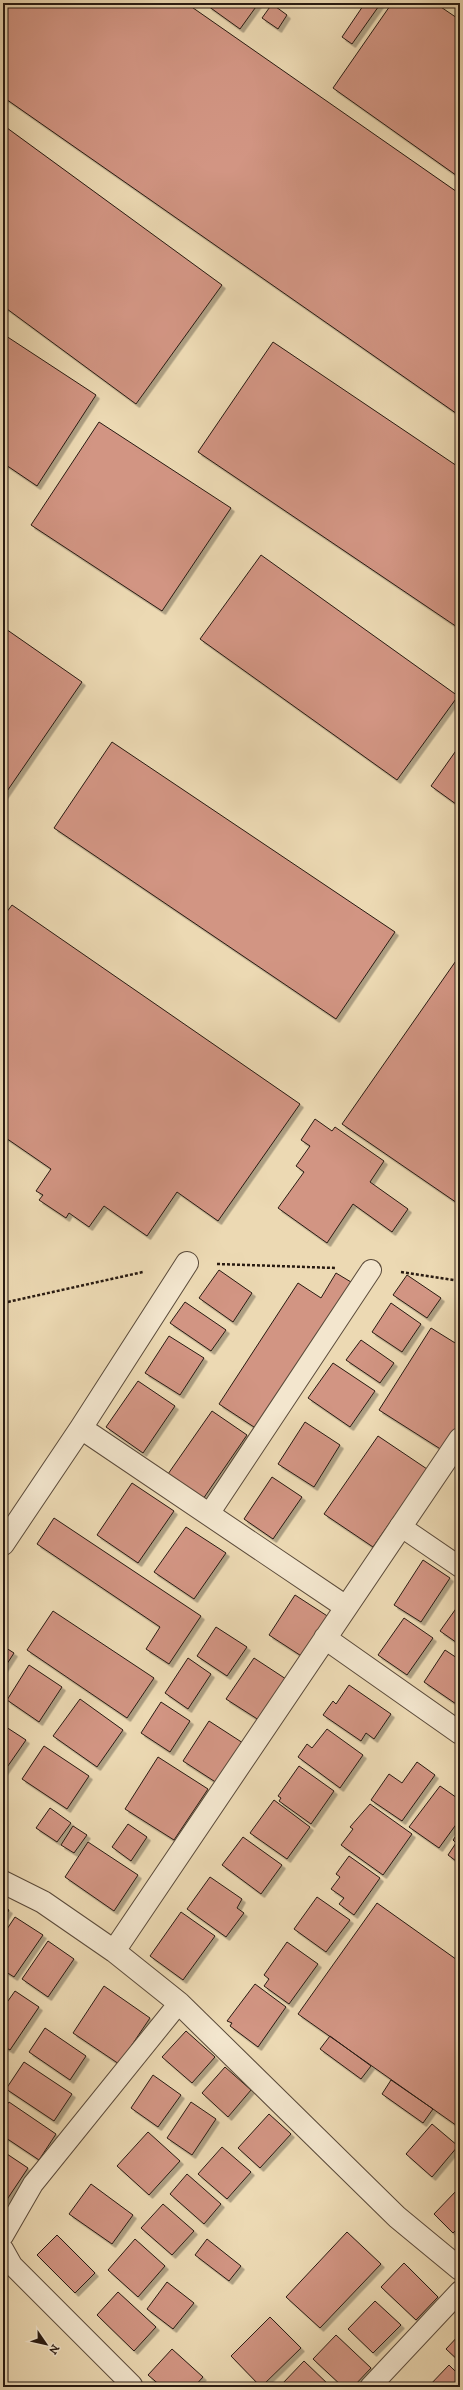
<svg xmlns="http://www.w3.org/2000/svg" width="463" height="2390" font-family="'IM FELL DW Pica',serif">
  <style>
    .building { fill: #d29583; stroke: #291b12; filter: url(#shadow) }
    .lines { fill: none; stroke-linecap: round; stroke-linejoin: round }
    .lane-casing { stroke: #5a4a3a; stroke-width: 22 }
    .street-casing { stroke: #5a4a3a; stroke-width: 24 }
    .path { stroke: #291b12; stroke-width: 2.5; stroke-dasharray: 3 2; stroke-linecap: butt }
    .lane { stroke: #f3e6ce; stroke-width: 20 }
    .street { stroke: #f3e6ce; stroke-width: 22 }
  </style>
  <defs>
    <filter id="shadow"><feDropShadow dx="3.5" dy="3.5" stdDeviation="0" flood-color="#0004"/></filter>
  </defs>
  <rect width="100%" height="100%" fill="#ecd9b3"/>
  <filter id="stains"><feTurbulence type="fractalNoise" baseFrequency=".005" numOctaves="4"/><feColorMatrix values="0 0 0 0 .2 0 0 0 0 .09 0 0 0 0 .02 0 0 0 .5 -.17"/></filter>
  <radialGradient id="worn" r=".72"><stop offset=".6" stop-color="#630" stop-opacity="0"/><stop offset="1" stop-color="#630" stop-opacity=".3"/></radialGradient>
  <path class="building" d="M3,3H186L460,194V416L3,97Z
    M210,3H256L258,4L240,29L208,6Z
    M365,3H381L352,44L342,37Z
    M392,3H435L460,20V178L333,88Z
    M272,4L287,15L278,29L262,18Z
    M3,125L222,285L136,404L3,306Z
    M3,334L96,395L37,486L3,463Z
    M273,342L460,468V629L198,452Z
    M99,422L231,508L162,611L31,525Z
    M261,555L458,696L397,780L200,639Z
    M3,627L82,682L3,797Z
    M112,742L395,932L336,1019L54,828Z
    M460,745V807L431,786Z
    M12,905L300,1104L218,1221L177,1192L147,1236L104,1206L89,1227L69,1213L66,1218L39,1200L43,1195L36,1191L51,1169L3,1136V917Z
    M460,955V1205L342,1124Z
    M315,1119L332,1131L335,1127L384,1161L370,1182L408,1209L392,1232L353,1204L327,1243L278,1208L304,1172L296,1166L310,1146L301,1140Z
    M219,1270L252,1293L233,1322L199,1298Z
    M336,1273L351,1282L257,1429L219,1404L298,1283L321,1298Z
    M407,1275L441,1298L427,1318L393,1295Z
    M185,1302L226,1330L211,1351L170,1323Z
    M391,1303L421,1324L402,1352L372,1332Z
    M431,1328L460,1346V1422L442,1450L379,1410Z
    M169,1336L204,1358L180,1395L145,1373Z
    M361,1340L394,1363L380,1383L346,1360Z
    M333,1363L375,1391L350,1427L308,1398Z
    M138,1381L175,1406L143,1453L106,1427Z
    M212,1411L247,1435L203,1499L168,1474Z
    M305,1422L340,1445L314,1487L278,1464Z
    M378,1436L427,1469L373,1547L324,1514Z
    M272,1477L302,1497L273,1539L244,1519Z
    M132,1483L174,1511L138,1563L97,1535Z
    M54,1518L201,1616L169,1664L146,1649L160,1627L37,1544Z
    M186,1527L226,1553L194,1599L154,1572Z
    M423,1560L450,1578L421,1622L394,1605Z
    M295,1595L335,1621L309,1661L269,1635Z
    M460,1603V1645L440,1631Z
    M53,1611L154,1678L127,1718L27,1650Z
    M404,1618L433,1638L407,1675L378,1655Z
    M216,1627L247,1647L227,1676L197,1656Z
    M3,1646L14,1653L3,1670Z
    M445,1650L460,1660L459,1706L424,1682Z
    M188,1658L211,1674L188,1709L165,1693Z
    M254,1658L289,1681L262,1722L226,1699Z
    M29,1665L62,1687L39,1722L7,1700Z
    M349,1685L391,1714L374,1739L366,1733L361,1741L323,1715L333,1701L336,1704Z
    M80,1699L123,1730L97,1767L53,1736Z
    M161,1702L190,1721L170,1752L141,1733Z
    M209,1721L243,1743L217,1783L183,1761Z
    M3,1725L26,1740L3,1773Z
    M327,1729L363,1755L340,1788L298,1757L307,1744L312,1748Z
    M44,1746L89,1776L67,1809L22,1779Z
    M158,1757L208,1789L174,1840L125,1809Z
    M417,1762L435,1775L402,1821L371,1800L389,1774L402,1783Z
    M299,1766L334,1791L311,1824L279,1801L281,1798L278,1796Z
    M440,1786L460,1800V1819L439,1848L409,1827Z
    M274,1800L310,1827L287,1859L250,1833Z
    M370,1804L412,1834L383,1875L341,1845L353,1829L350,1827Z
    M50,1808L71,1823L57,1842L36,1828Z
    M128,1824L147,1837L131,1861L112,1847Z
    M73,1826L87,1835L74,1853L61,1845Z
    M460,1830V1864L448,1855L456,1843L453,1840Z
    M243,1837L282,1865L261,1894L222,1865Z
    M88,1842L138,1875L114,1911L65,1877Z
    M349,1856L380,1878L354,1915L339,1904L344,1898L331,1889L340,1877L336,1874Z
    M210,1877L242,1899L237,1908L244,1913L226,1937L187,1909Z
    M317,1897L350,1920L326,1952L294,1929Z
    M377,1903L460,1962V2128L298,2014Z
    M3,1906L9,1910L3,1920Z
    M181,1912L215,1936L183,1980L150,1956Z
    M15,1917L43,1935L14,1977L3,1970V1935Z
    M48,1941L74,1959L48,1997L22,1979Z
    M287,1942L318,1964L289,2004L264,1986L269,1979L264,1975Z
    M255,1984L286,2007L258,2047L230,2026L232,2023L227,2021Z
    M104,1986L150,2018L119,2064L73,2033Z
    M15,1991L39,2007L10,2050L3,2046V2008Z
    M45,2028L86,2056L70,2080L29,2052Z
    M186,2031L215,2057L192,2083L162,2057Z
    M330,2036L371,2066L361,2079L320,2049Z
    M24,2062L72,2094L54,2121L6,2089Z
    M225,2067L251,2090L228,2117L202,2093Z
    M153,2075L181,2095L158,2127L131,2108Z
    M391,2080L433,2109L423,2123L382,2094Z
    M9,2102L56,2134L39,2160L3,2136V2110Z
    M191,2102L216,2119L192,2155L167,2138Z
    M269,2114L291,2134L260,2168L238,2148Z
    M432,2124L458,2146L432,2177L406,2154Z
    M148,2132L180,2161L149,2195L117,2166Z
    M222,2147L251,2172L227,2199L198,2174Z
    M4,2152L28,2168L6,2201L3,2199Z
    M187,2174L221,2204L204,2224L170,2194Z
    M91,2184L133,2215L112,2244L69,2214Z
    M457,2190L460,2192V2226L453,2233L434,2214Z
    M163,2204L194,2231L172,2255L141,2228Z
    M347,2232L381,2264L320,2328L286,2297Z
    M57,2235L95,2273L75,2293L37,2255Z
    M135,2239L165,2266L138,2297L108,2270Z
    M207,2239L241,2266L229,2281L195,2255Z
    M404,2263L438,2297L416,2320L381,2287Z
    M167,2282L194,2303L173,2329L147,2309Z
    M118,2292L156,2327L134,2351L97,2315Z
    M375,2301L401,2325L373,2353L348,2329Z
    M270,2317L301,2348L261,2387L231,2356Z
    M460,2334V2362L446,2349Z
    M336,2335L371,2368L353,2387H343L313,2359Z
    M172,2349L203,2377L194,2387H162L148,2375Z
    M304,2361L331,2387H285L282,2384Z
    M449,2365L460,2376V2387H428Z"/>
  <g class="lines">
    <g class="lane-casing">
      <path id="lane" d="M209,1514L371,1270
        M400,1526L460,1567
        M3,2236L33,2184L179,2003
        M3,2249L12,2265L132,2385
        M370,2387L460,2291"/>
    </g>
    <g class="street-casing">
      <path id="street" d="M81,1428L346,1607
        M3,1544L81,1428L187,1263
        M325,1638L460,1733
        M3,1882L43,1902L114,1951L179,2003L397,2217L460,2269
        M114,1951L460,1439"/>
    </g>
    <path class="path" d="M217,1264L336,1268
      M401,1272L460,1281
      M3,1303L143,1272"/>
    <use href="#lane" class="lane"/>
    <use href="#street" class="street"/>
  </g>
  <rect width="463" height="2390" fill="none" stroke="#ecd9b3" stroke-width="16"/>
  <rect x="4" y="4" width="455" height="2382" fill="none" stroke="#291b12" stroke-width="2"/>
  <rect x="8" y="8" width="447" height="2374" fill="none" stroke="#291b12"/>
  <g transform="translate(46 2344) rotate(124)" stroke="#f3e6ce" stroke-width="3" paint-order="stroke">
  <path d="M0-3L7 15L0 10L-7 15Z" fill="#291b12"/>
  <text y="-6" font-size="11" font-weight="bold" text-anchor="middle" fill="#291b12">N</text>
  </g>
  <rect width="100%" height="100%" filter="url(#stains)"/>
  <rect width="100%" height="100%" fill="url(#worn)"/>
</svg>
